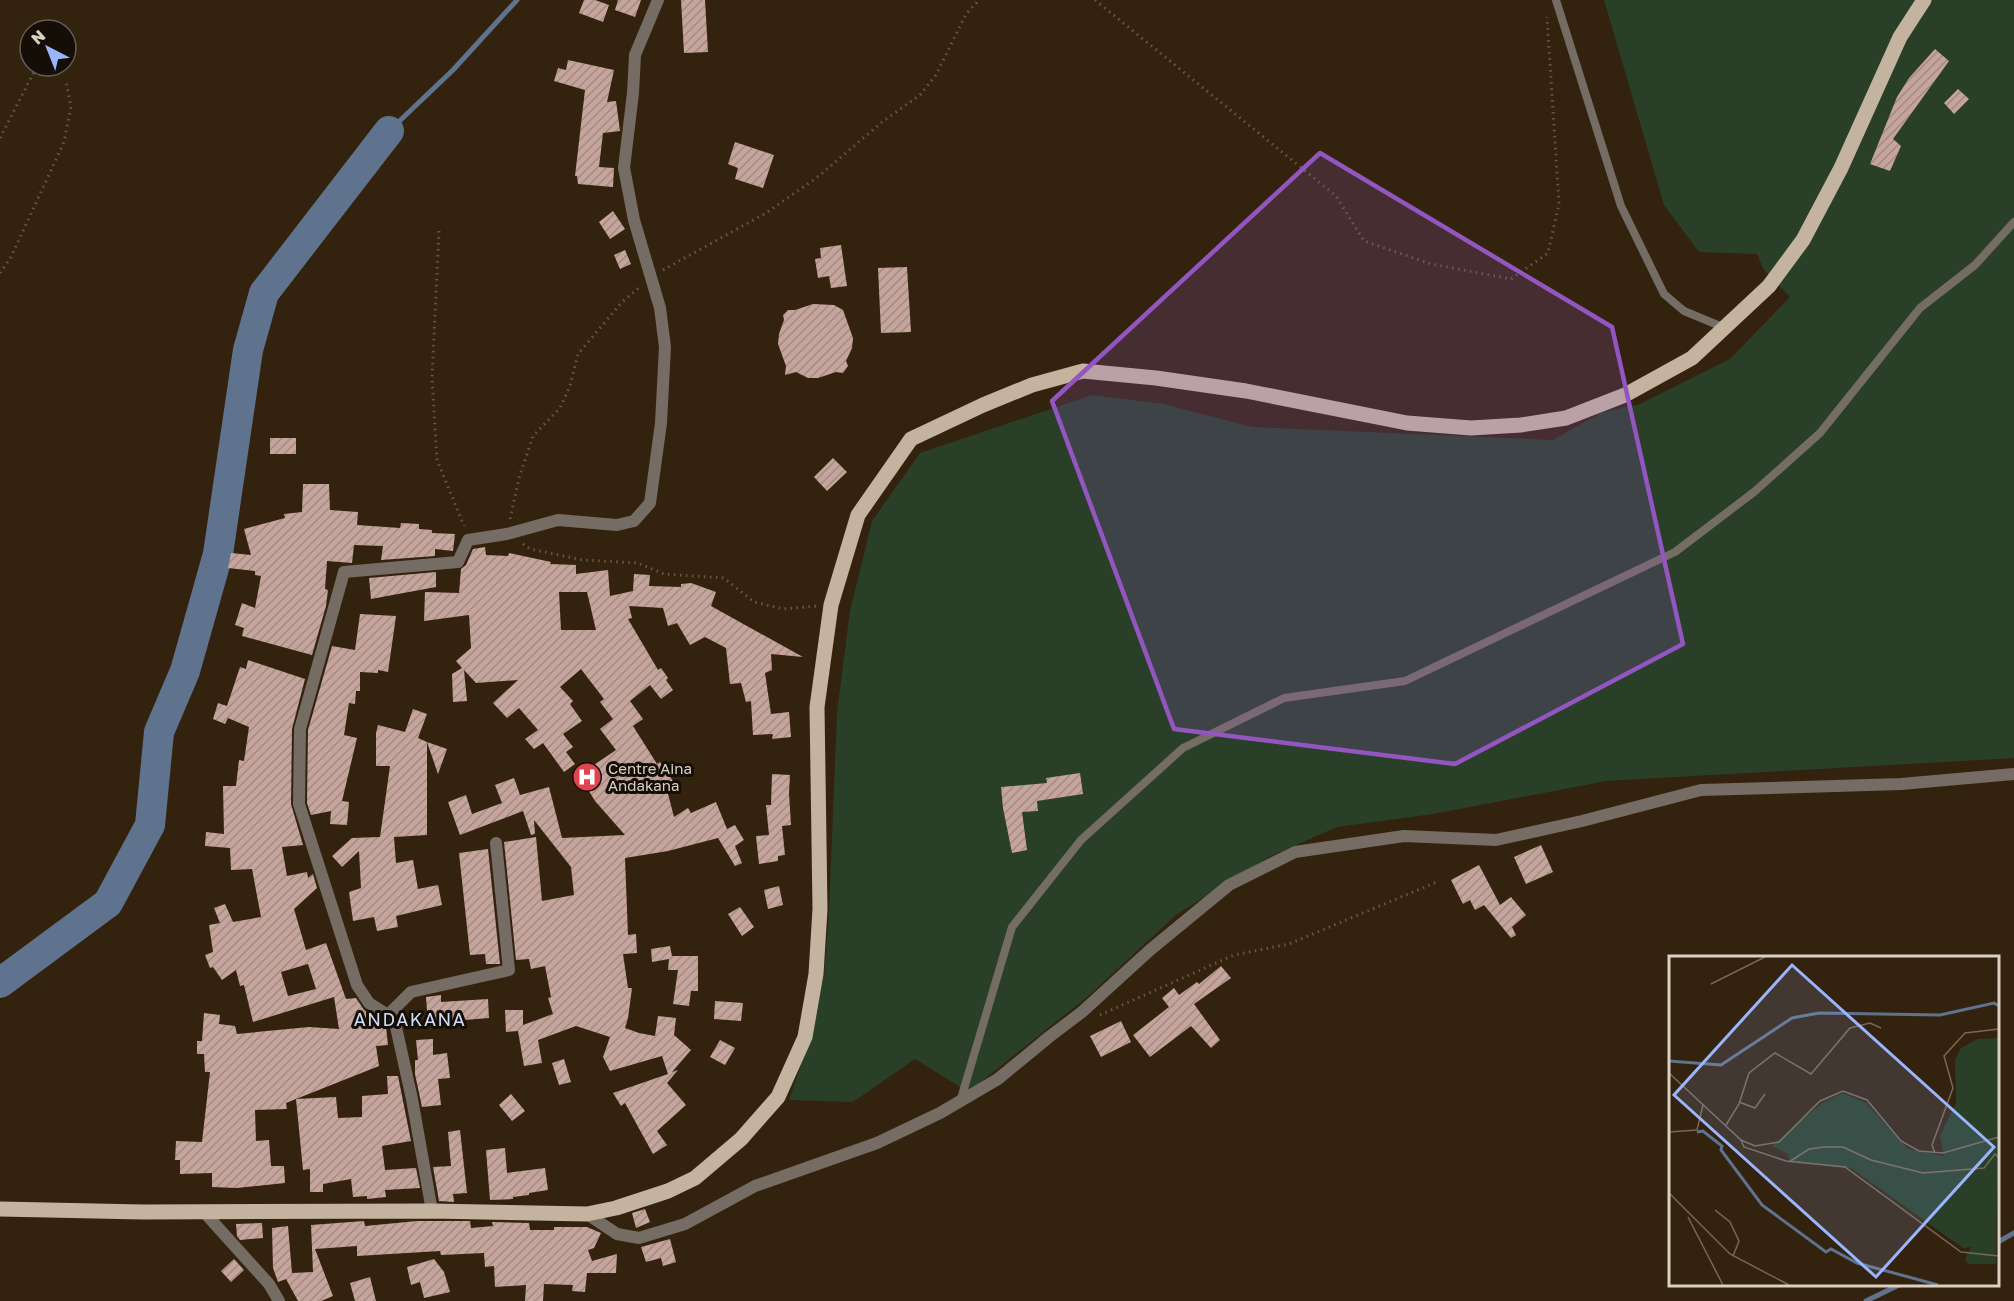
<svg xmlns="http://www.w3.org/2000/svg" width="2014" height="1301" font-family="'Golos Text',sans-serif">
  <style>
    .grass { fill: #293f28 }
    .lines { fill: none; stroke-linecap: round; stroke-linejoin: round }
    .stream { stroke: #60738e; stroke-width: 5 }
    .river { stroke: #60738e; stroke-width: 30 }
    .building { fill: url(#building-hatch); fill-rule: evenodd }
    .path { stroke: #675846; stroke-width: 3; stroke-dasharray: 1.5 4.5; stroke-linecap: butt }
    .service { stroke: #756d63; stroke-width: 8 }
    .minor { stroke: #756d63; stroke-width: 12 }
    .primary { stroke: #c4b49f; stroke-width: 15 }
    .marked { fill: #9355c0; fill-opacity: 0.2; stroke: #9355c0; stroke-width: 4.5; stroke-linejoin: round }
    .labels { text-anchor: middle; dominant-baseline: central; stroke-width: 6; stroke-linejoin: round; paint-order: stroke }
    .poi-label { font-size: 15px; fill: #dad0c3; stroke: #150e06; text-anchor: start }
    .quarter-label { font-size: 18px; letter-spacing: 1.5px; fill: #d0dcf7; stroke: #150e06 }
    .inset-river { fill: none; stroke: #60738e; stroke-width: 3 }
    .inset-road { fill: none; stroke: #766856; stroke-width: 1.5 }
    .view { fill: #99b5fd; fill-opacity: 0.15; stroke: #99b5fd; stroke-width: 3 }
    .inset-edge { fill: none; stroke: #dad0c3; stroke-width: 3 }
  </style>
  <defs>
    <pattern id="building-hatch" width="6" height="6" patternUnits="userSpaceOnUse" patternTransform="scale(1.5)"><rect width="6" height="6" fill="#c5a49c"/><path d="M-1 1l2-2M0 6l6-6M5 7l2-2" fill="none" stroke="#a48a84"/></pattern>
  </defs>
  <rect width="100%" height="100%" fill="#33230e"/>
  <path class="grass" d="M1604,0H2014V758L1606,781L1433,814L1337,827L1269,857L1176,915L1086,998L968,1092L915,1059L853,1102L789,1100L810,1039L824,975L829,912L837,712L850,611L872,521L920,453L1092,395L1164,404L1252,427L1553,440L1602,412L1640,404L1730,359L1790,297L1764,270L1757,254L1699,252L1664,205Z"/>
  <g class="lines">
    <path class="stream" d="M389,131L453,70L517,0
      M1998,1242L2014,1233
      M1866,1301L1901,1284"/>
    <path class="river" d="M0,983L108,903L150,825L159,732L185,671L218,554L248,350L264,293L389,131"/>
  </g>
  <path class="building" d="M584,0H595L609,5L603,22L579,13Z
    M618,0H641L635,17L615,10Z
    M681,0H705L708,52L684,53Z
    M1935,49L1949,61L1893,139L1901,146L1890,171L1870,164L1897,97L1909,78Z
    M568,60L614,70L607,102L616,101L620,131L603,133L599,167L614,168L613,187L578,184L577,176H575L585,90L554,81L558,68L566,70Z
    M1958,89L1969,99L1954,114L1944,103Z
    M735,142L774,155L763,188L735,179L738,168L728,164Z
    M613,211L625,229L610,239L599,222Z
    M841,245L847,286L831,288L829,276L818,278L815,259L821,258L820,248Z
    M625,250L631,264L620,269L614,255Z
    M907,267L911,332L881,333L878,268Z
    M813,304L834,305L843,310L853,338L852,348L846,361L848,366L843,373L836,372L818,378H808L796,372L785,375L786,366L778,344L779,334L784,320L783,315L788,310H795Z
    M270,438H296V454H270Z
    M833,458L847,472L827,491L814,477Z
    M303,484H329L330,510L358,512L357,525L400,528L401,523L419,524V529L432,530V533L455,534L453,551L435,549V556L381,560L383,546L354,545L352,563L327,561L325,589L328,590L326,606L312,655L242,636L244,628L235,625L242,603L255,608L261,576L255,575V571L228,568L231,553L251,555L244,529L285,518L284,514L302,512Z
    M485,547L486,555L508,556L509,553L551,562L550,564L576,565V574L608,570L610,596L633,591L634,574L650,575L649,586L681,587V584L691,583L716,592L711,606L803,657L771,654L772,670L765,673L771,714L789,712L791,737L772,739L773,734L753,735L751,701L746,702L741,683L730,684L726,648L705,637L690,645L677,623L668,626L663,608L629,606L632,618L628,619L658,670L661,668L668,678L666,680L673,690L661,699L650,685L630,701L643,719L633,726L657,764L660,762L673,781L666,786L674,817L688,808L691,813L716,802L727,829L735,825L744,840L735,846L742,863L735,866L718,838L668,851L625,858L628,935L636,934L637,953L623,954L628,988H632L628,1018L625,1028L639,1033L655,1036L658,1016L676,1018L674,1035L691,1050L672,1072L678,1070L667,1083L686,1105L657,1131L667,1145L653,1154L625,1103L621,1106L613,1093L668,1074L662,1056L610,1071L603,1057L610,1037L576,1026L538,1040L542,1063L524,1066L518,1031L506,1032L505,1010H523V1025L553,1014L548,998L551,997L545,966L531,969L529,959L516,960L504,842L536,837L542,901L574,895L571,867L534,820L535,834L531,835L523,811L460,835L448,802L466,795L472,814L502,803L495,785L514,778L520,795L549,787L562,838L625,835L595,801L579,775L616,750L600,729L613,719L600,702L604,699L581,669L560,687L573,701L570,704L582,721L563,734L573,747L566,752L575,764L564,772L543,743L534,749L525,739L538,730L519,708L507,718L493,703L518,680L476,683L464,670L467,701L453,702L452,674L462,668L456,661L471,648L469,615L424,621L425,592L459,593L461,569L466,565L473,549ZM559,592H587L596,630H561Z
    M436,572V587L371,599L369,578Z
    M360,614L396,616L388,672L378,670V673L360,672V691H356L355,704L349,703L344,735L357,738L342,801L349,802L347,825L330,824L331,811L311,815L307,803L308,730L332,646L355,650Z
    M248,660L305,679L292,729L291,804L303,845L282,847L287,876L307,872L308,878L313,874L317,888L294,909L306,950L326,943L346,999L356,998L364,1010L382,1021L386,1027L388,1045L376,1046L379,1066L296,1099L336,1097L338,1118L362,1117V1096L388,1094L387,1076H398L411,1141L382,1146L385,1170L416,1168L420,1188L385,1190L386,1197L367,1199V1196L353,1197L351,1179L323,1184V1192H310V1169L303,1170L296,1099L286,1103L287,1109L255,1110L256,1141L269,1140L271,1166H284L285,1183L237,1188L212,1187V1173L180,1174V1160H175L176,1141L202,1142L210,1072H205L204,1054H197V1041H202L204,1013L220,1015L219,1024L235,1026L237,1034L309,1027L339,1029L334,997L253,1022L244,985L240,986L236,970L222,980L213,967L210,968L205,955L213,952L209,925L220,923L214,908L225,904L233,922L261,917L252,869L231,870L230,848L205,846L206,832L224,834L223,786H236L239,760L244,761L249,727L228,718L225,724L213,719L218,703L227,706L240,667L246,669ZM308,964L316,989L288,996L281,972Z
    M413,709L427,714L418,738L427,742V835L394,837L396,863L413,860L418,889L438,885L442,905L396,916L398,927L377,931L374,917L353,921L349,892L361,888L359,851L342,867L332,856L352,838L380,837L390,766H376V733L378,725L405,732Z
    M427,742L447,749L438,774Z
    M1080,773L1083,794L1037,801L1038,811L1022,812L1027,850L1012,853L1003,808L1001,787L1047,783L1046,778Z
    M772,774L790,775L789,793L791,825L782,826L785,855L778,856V861L759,864L756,836L769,835L766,805H771Z
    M1541,845L1553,872L1526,884L1514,857Z
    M488,849L500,964H486L485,954L470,955L459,853Z
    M1479,865L1500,905L1511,897L1526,915L1512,927L1516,935L1511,938L1484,905L1475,910L1470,900L1463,904L1451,880Z
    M779,886L783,905L768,909L764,890Z
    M740,907L754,927L742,936L728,914Z
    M670,946L672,956H698V991H691L689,1006L673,1004L678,970H668L669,959L652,962L651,949Z
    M1221,966L1231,978L1194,1004L1220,1040L1211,1048L1191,1026L1150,1057L1133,1035L1169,1007L1162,998L1174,988L1179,995L1197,982L1199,984Z
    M441,995V1002L488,999L489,1018L428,1023L426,997Z
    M715,1001L743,1003L741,1021L714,1019Z
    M1121,1021L1131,1042L1101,1057L1090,1036Z
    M433,1039V1055L447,1053L450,1078L438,1079L441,1105L422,1107L415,1074V1060H418L416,1040Z
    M720,1040L735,1048L725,1065L710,1057Z
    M564,1059L571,1082L559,1085L552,1063Z
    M511,1094L525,1111L512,1121L499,1105Z
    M460,1130L467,1193L453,1194L454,1202L439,1201L433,1167L451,1166L448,1132Z
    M505,1148L507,1173L545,1168L548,1190L529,1193V1195L513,1197V1199L490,1200L486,1150Z
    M645,1209L650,1222L636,1228L632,1213Z
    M364,1221L365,1226L417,1221H470L471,1228L493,1226L492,1222L529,1223L530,1230H554V1227H587L601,1233L594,1248L588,1250L592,1261L617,1254L616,1273H587L585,1292L572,1291L573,1285L544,1284L543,1301H525L526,1285L495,1287L494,1266L485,1267L484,1253L441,1255L440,1251L357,1256V1246L315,1249L333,1296L321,1301H298L286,1279L278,1282L273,1268L272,1228L288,1226L292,1273L313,1272L311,1225Z
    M262,1223L263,1238L240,1240L237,1236L236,1224Z
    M670,1239L676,1262L663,1266L661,1258L646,1262L641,1247Z
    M234,1259L244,1270L231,1282L221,1271Z
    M434,1259L444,1272L450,1292L424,1298L420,1282L411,1285L407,1267Z
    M370,1277L376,1301H355L350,1283Z"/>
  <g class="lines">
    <path class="path" d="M1095,0L1336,196L1364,241L1431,264L1511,279L1548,253L1559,204L1547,17
      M0,138L37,66
      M439,231L432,378L437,460L464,526
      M663,270L766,213L819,176L882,122L920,95L936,75L966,14L979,0
      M0,273L11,257L64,142L71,107L66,81
      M510,519L519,478L533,436L560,408L570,386L578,354L622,302L641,286
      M523,544L530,549L583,560L638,563L664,574L724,578L754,602L783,609L817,606
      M1100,1015L1234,955L1289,944L1437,882"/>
    <path class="service" d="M1556,0L1621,206L1664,294L1684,311L1725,328
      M960,1102L1012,927L1081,840L1183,748L1284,698L1405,681L1675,552L1754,492L1820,433L1920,308L1975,265L2014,222"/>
    <path class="minor" d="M388,1015L411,992L509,970L496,843
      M432,1211L412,1099L396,1027L388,1015L369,1003L357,985L299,804L300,729L344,572L458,562L468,540L507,534L558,520L617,525L634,521L650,503L661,423L665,347L660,308L634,220L624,168L633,93L635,55L658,0
      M204,1212L269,1284L279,1301
      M587,1214L617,1234L639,1238L685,1224L755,1186L877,1143L940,1113L998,1079L1049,1037L1082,1012L1150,950L1229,885L1295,852L1404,836L1496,840L1582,821L1701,790L1901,784L2014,774"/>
    <path class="primary" d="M0,1209L143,1212L432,1211L587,1214L616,1208L668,1191L695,1178L741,1139L778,1097L805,1037L816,974L820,909L817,707L831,605L858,515L911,439L983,405L1032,385L1083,371L1156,378L1246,391L1407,423L1471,428L1521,425L1566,418L1625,395L1692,358L1769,286L1803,240L1841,168L1900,37L1924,0"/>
  </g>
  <path class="marked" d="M1320,153L1612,327L1683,644L1455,764L1174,729L1052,401Z"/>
  <defs>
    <g id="hospital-disc" transform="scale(1.5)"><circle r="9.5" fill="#e0444e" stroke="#150e06"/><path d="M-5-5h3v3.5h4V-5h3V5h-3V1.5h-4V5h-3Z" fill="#fff"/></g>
  </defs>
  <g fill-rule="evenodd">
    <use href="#hospital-disc" x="587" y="777"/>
  </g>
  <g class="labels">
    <g class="poi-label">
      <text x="608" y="768">Centre Aina<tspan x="608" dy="17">Andakana</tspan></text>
    </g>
    <g class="quarter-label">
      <text x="410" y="1019">ANDAKANA</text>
    </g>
  </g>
  <g transform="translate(1669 956)">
    <rect width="330" height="330" fill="#33230e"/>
    <path d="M330,82L327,308H299L296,303L302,291L294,292L182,212L121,206L119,198L103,190L153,147L174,137L197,147L239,193L275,200L271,180L287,147L286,104L292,92L308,83Z" fill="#293f28"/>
    <path class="inset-river" d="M150,57L271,59L325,47L330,50M0,105L52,109L123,62L150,57M28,176L34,175L53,190L52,194L93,249L157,296L162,293L188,307L269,329"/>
    <path class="inset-road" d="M42,28L96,1M0,117L72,184L86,190L110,186L151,145L174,135L198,144L232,185L250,195L274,197L330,181M70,146L86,152L96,138M57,169L70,148L80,117L106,97L142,118L181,72L201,67L212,72M0,176L28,174L34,149M72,184L75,191L117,205L176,211L292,296L330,300M266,197L263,189L284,132L275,100L296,77L330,73M120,206L140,193L155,191H174L202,204L254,217L315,212L326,198L330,202M0,237L61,298L120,329M46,254L61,266L70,285L64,300M19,261L54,329"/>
    <path class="view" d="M123,9L325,191L207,321L5,139Z"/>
    <rect width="330" height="330" class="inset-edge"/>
  </g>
  <g transform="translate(48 48) rotate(318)"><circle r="28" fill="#150e06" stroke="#645c52" stroke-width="1.5"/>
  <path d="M0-4.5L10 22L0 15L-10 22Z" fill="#99b5fd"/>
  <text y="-9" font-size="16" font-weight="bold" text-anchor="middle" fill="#dad0c3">N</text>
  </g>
</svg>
